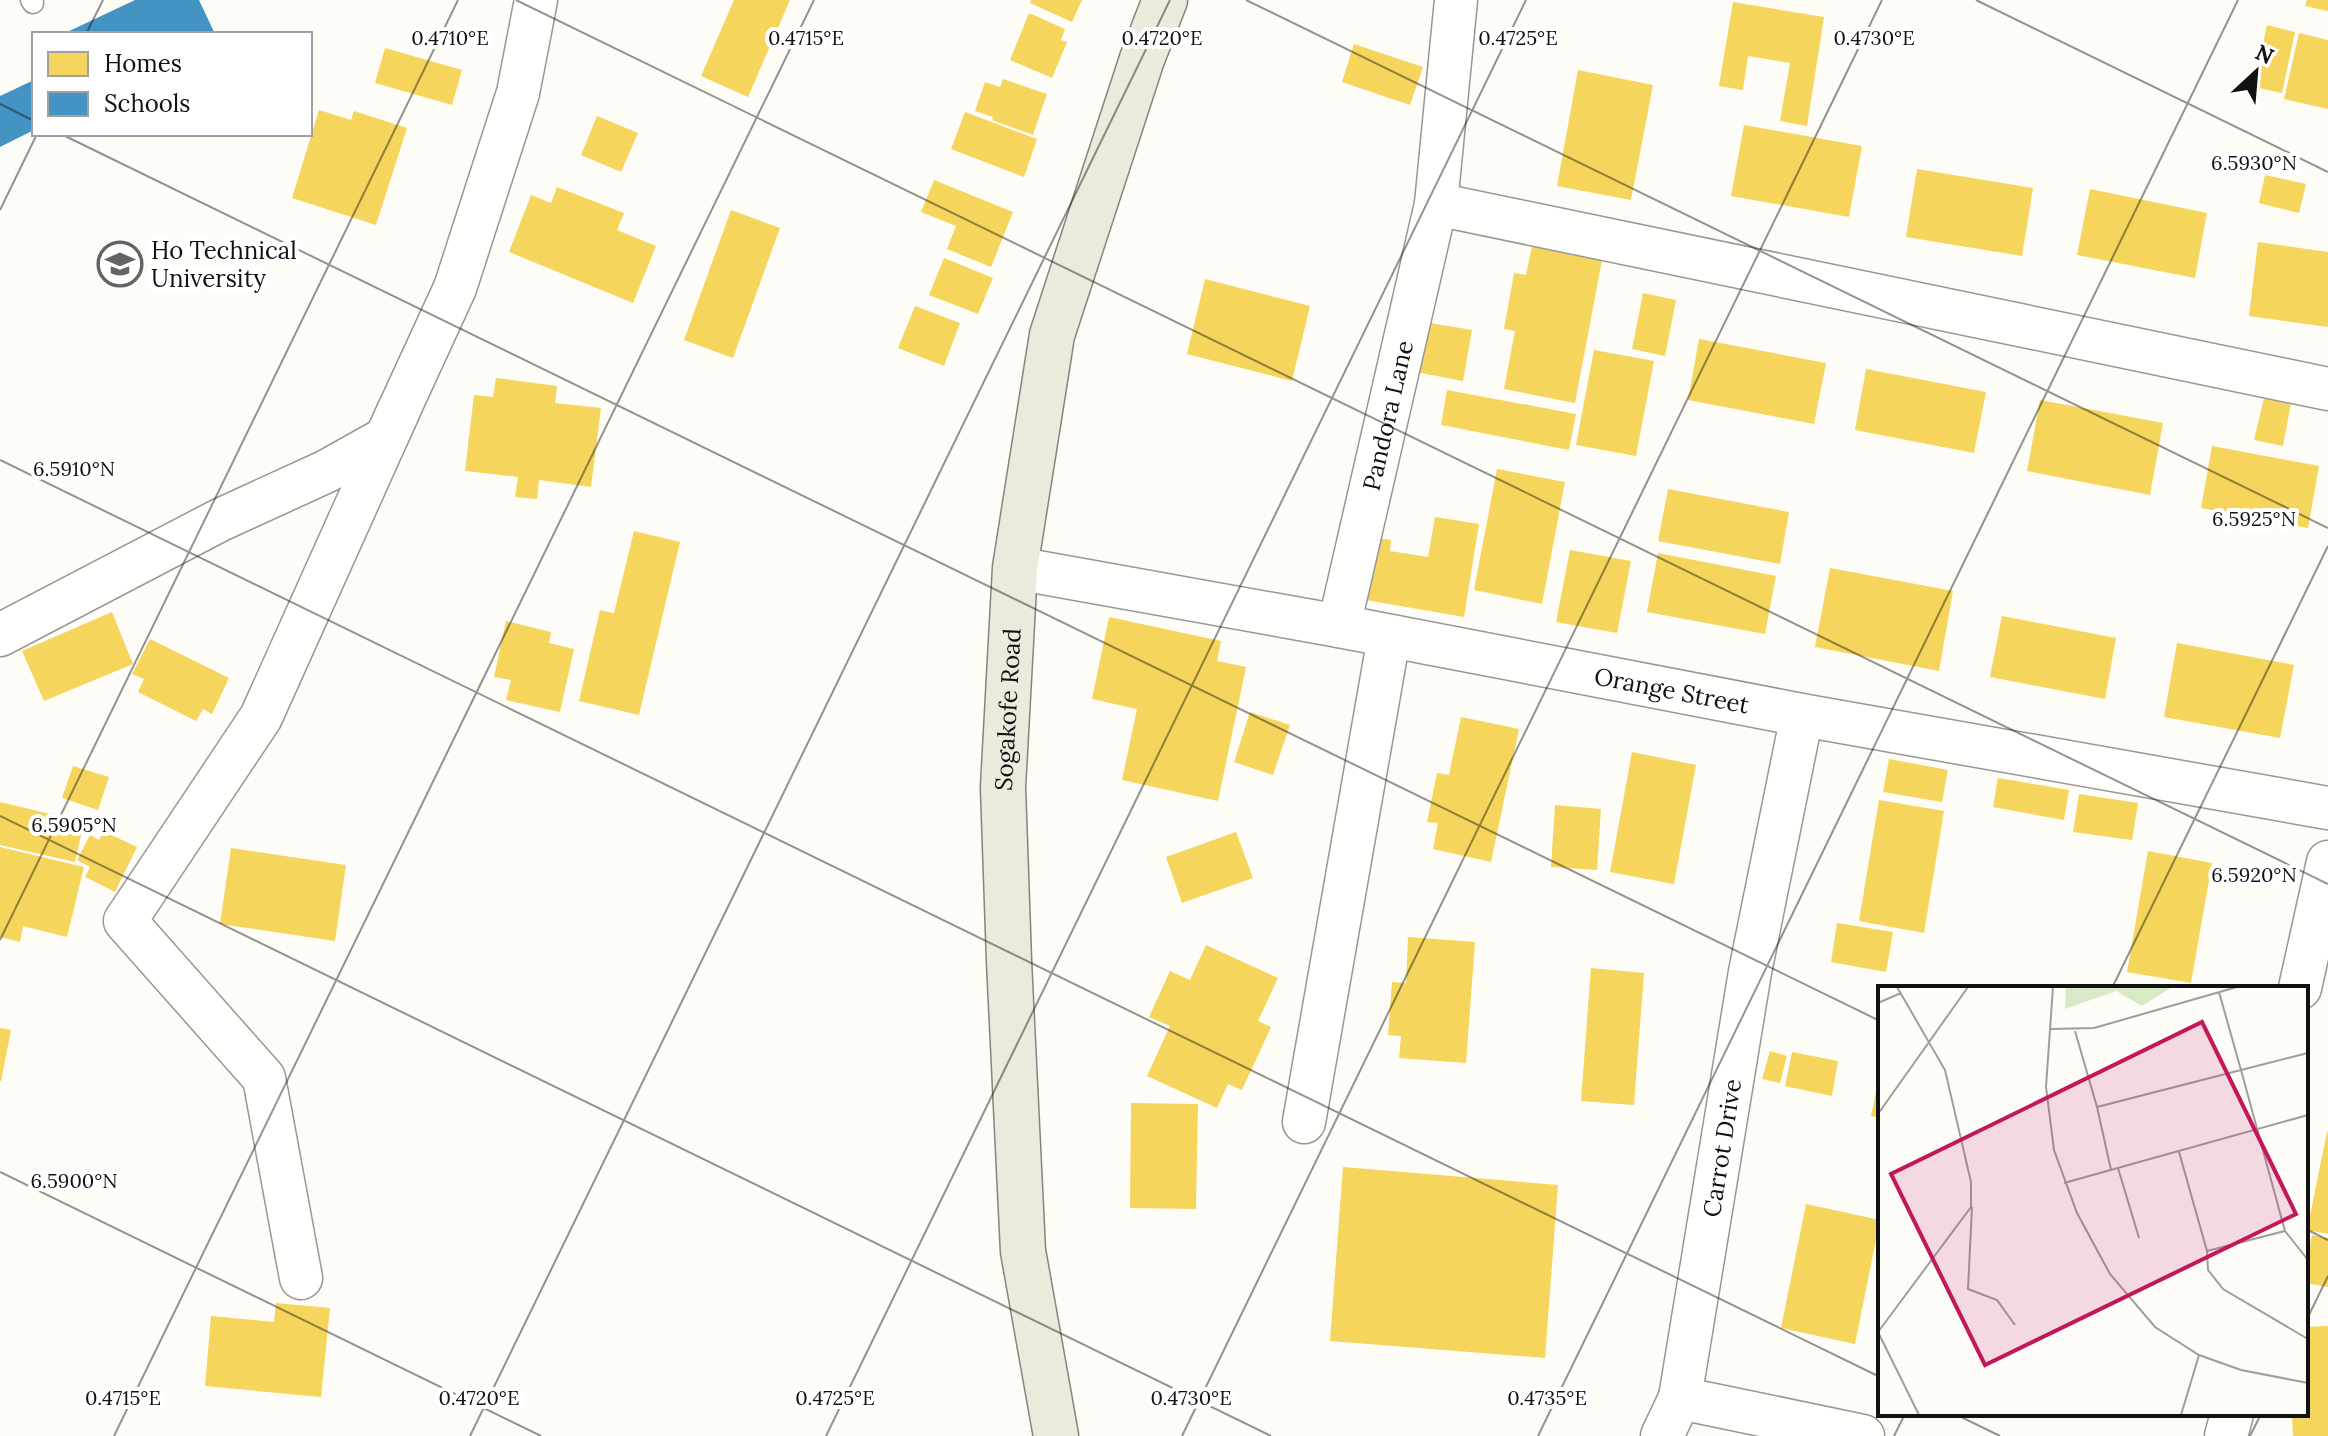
<svg xmlns="http://www.w3.org/2000/svg" width="2328" height="1436" font-family="Lora,serif">
  <style>
    .homes { fill: #f6d55c }
    .schools { fill: #4393c3 }
    .lines { fill: none; stroke-linecap: round; stroke-linejoin: round }
    .service-casing { stroke: #979795; stroke-width: 23 }
    .minor-casing { stroke: #979795; stroke-width: 45 }
    .primary-casing { stroke: #858482; stroke-width: 47 }
    .service { stroke: #fffffe; stroke-width: 20 }
    .minor { stroke: #fffffe; stroke-width: 42 }
    .primary { stroke: #ede9dc; stroke-width: 44 }
    .ticks { fill: none; stroke: #111; stroke-width: 2; stroke-opacity: 0.45 }
    .labels { text-anchor: middle; dominant-baseline: central; stroke-width: 8; stroke-linejoin: round; paint-order: stroke }
    .poi-label { font-size: 24px; fill: #111; stroke: #fff; text-anchor: start }
    .street-label { font-size: 24px; fill: #111; stroke: #fff }
    .inset-road { fill: none; stroke: #9f9e9b; stroke-width: 2 }
    .view { fill: #c2185b; fill-opacity: 0.15; stroke: #c2185b; stroke-width: 4 }
    .inset-edge { fill: none; stroke: #111; stroke-width: 4 }
    .ticks-label { font-size: 20px; text-anchor: middle; fill: #111; stroke: #fff; stroke-width: 8; stroke-linejoin: round; paint-order: stroke }
  </style>
  <rect width="100%" height="100%" fill="#fdfcf7"/>
  <path class="homes" d="M734,0H790L748,97L701,76Z
    M1031,0H1082L1072,22L1030,3Z
    M2307,0H2328V11L2305,6Z
    M1733,2L1824,17L1807,126L1780,121L1790,63L1748,56L1743,90L1719,86Z
    M1029,13L1065,29L1061,40L1067,42L1052,78L1010,60Z
    M2267,25L2295,32L2282,93L2254,87Z
    M2299,33L2328,40V109L2284,99Z
    M1354,44L1423,67L1410,105L1342,82Z
    M385,48L462,70L452,105L375,83Z
    M1578,70L1653,85L1631,200L1557,186Z
    M1003,79L1047,94L1033,135L992,120L993,117L975,111L985,82L1000,87Z
    M319,110L351,120L354,111L407,128L376,225L292,198Z
    M965,112L1037,139L1024,177L951,149Z
    M597,116L638,133L621,172L581,155Z
    M1744,125L1862,146L1849,217L1731,196Z
    M1917,169L2033,188L2022,256L1906,237Z
    M2265,175L2306,184L2299,213L2259,203Z
    M934,180L1013,212L991,267L947,249L956,226L921,212Z
    M557,187L624,213L617,230L656,246L633,303L509,252L531,195L551,203Z
    M2090,189L2207,213L2195,278L2077,255Z
    M731,210L780,228L733,358L684,340Z
    M2258,242L2328,252V327L2249,316Z
    M1532,246L1602,260L1575,403L1504,389L1515,331L1504,329L1514,273L1526,275Z
    M944,258L993,278L978,314L929,295Z
    M1205,279L1310,306L1292,381L1187,354Z
    M1643,293L1676,300L1665,356L1632,349Z
    M915,306L960,323L944,366L898,348Z
    M1425,322L1472,330L1463,381L1416,372Z
    M1699,339L1826,363L1814,424L1688,400Z
    M1594,350L1654,361L1636,456L1576,445Z
    M1866,369L1986,392L1974,453L1855,430Z
    M496,378L557,386L555,403L601,408L591,487L539,480L537,499L515,497L518,477L465,471L474,395L493,397Z
    M1447,390L1576,414L1569,450L1441,425Z
    M2264,398L2291,403L2283,446L2254,440Z
    M2040,400L2163,423L2150,495L2027,471Z
    M2212,446L2319,466L2308,528L2201,508Z
    M1497,469L1565,482L1542,604L1474,590Z
    M1668,489L1789,512L1780,564L1658,541Z
    M1435,517L1479,524L1464,617L1366,600L1376,538L1391,540L1390,551L1428,557Z
    M634,531L680,542L639,715L579,701L600,610L614,613Z
    M1570,550L1631,561L1617,633L1556,622Z
    M1658,553L1776,576L1765,634L1647,612Z
    M1830,568L1953,591L1939,671L1815,647Z
    M112,612L133,664L44,701L22,651Z
    M2002,616L2116,638L2105,699L1990,677Z
    M1109,617L1221,641L1217,661L1246,667L1218,801L1122,780L1137,709L1092,699Z
    M506,621L551,632L549,643L574,649L560,712L506,700L511,680L494,677Z
    M150,639L229,678L212,714L203,709L196,721L138,692L144,679L132,674Z
    M2177,643L2294,665L2280,738L2164,717Z
    M1250,712L1290,725L1273,775L1234,762Z
    M1461,717L1519,729L1491,862L1433,849L1438,823L1427,822L1437,773L1449,775Z
    M1632,752L1696,765L1674,884L1610,872Z
    M1889,759L1948,770L1942,802L1883,792Z
    M73,766L109,777L98,810L62,798Z
    M1998,778L2069,790L2064,820L1993,807Z
    M2079,794L2138,803L2132,840L2073,832Z
    M1879,800L1944,811L1924,933L1859,921Z
    M0,802L84,822L75,862L0,845Z
    M1555,805L1601,809L1597,870L1551,867Z
    M103,831L137,847L115,892L85,877L90,867L77,860L90,835L99,840Z
    M1236,832L1253,878L1182,903L1166,857Z
    M0,847L84,867L67,937L23,926L20,942L0,937Z
    M231,848L346,865L335,941L220,924Z
    M2148,851L2212,863L2191,983L2127,972Z
    M1837,923L1893,932L1886,972L1831,962Z
    M1408,937L1475,942L1466,1063L1399,1058L1401,1036L1388,1035L1392,982L1406,983Z
    M1206,945L1278,978L1258,1021L1271,1027L1242,1090L1228,1084L1217,1108L1147,1076L1170,1026L1149,1017L1170,971L1190,980Z
    M1591,968L1644,973L1634,1105L1581,1101Z
    M0,1028L11,1030L1,1081H0Z
    M1770,1051L1787,1056L1780,1083L1762,1079Z
    M1792,1052L1838,1061L1832,1096L1785,1086Z
    M1879,1077L1880,1078V1118L1871,1116Z
    M1131,1103L1198,1104L1196,1209L1130,1208Z
    M2327,1132H2328V1234L2307,1230Z
    M1343,1167L1558,1185L1545,1358L1330,1341Z
    M1806,1204L1880,1220L1855,1344L1781,1328Z
    M2312,1235L2328,1238V1287L2306,1283V1263Z
    M276,1303L330,1308L321,1397L205,1386L211,1316L274,1322Z
    M2328,1326V1436H2293L2292,1414H2306V1327Z"/>
  <path class="schools" d="M135,0H199L215,34H63Z
    M34,80V130L0,147V96Z"/>
  <g class="lines">
    <g class="service-casing">
      <path id="service" d="M31,0L33,3"/>
    </g>
    <g class="minor-casing">
      <g id="minor">
        <path d="M1456,0L1436,204L2328,389"/>
        <path id="s1" d="M1015,568L1339,626L1802,715L2328,808"/>
        <path id="s2" d="M1339,626L1436,204"/>
        <path d="M0,635L220,520L327,471L386,438L455,288L518,93L536,0"/>
        <path d="M1802,715L1750,972L1680,1398L1863,1436"/>
        <path d="M2300,988L2328,862"/>
        <path d="M1304,1122L1389,637"/>
        <path d="M301,1278L264,1078L125,921L261,717L399,410"/>
        <path d="M1662,1436L1680,1398"/>
        <path d="M2226,1436L2232,1414"/>
      </g>
    </g>
    <g class="primary-casing">
      <g id="primary">
        <path id="s3" d="M1056,1436L1023,1251L1009,961L1003,787L1015,568L1052,335L1142,59L1165,0"/>
      </g>
    </g>
    <use href="#service" class="service"/>
    <use href="#minor" class="minor"/>
    <use href="#primary" class="primary"/>
  </g>
  <path class="ticks" d="M516,0L2328,884M1246,0L2328,528M1976,0L2328,172M86,34L103,0M0,104L34,121M61,134L1880,1021M0,210L37,134M0,460L1880,1377M0,816L1271,1436M0,940L458,0M2112,988L2328,546M0,1172L541,1436M2306,1229L2328,1240M2306,1321L2328,1276M1955,1414L2000,1436M114,1436L814,0M470,1436L1170,0M826,1436L1526,0M1182,1436L1882,0M1538,1436L2238,0M1894,1436L1905,1414M2250,1436L2261,1414"/>
  <defs>
    <g id="school-ring" transform="scale(2.3)"><circle r="9.5" fill="#fff" stroke="#646362" stroke-width="1.5"/><path d="M0-5L7-2L0 1L-7-2ZM-4 1L0 2.5L4 1V4Q0 6-4 4Z" fill="#646362"/></g>
  </defs>
  <g fill-rule="evenodd">
    <use href="#school-ring" x="120" y="264"/>
  </g>
  <g class="labels">
    <g class="poi-label">
      <text x="151" y="250">Ho Technical<tspan x="151" dy="28">University</tspan></text>
    </g>
    <g class="street-label">
      <text stroke="none"><textPath href="#s2" startOffset="216">Pandora Lane</textPath></text>
      <text stroke="none"><textPath href="#s1" startOffset="668">Orange Street</textPath></text>
      <text stroke="none"><textPath href="#s3" startOffset="730">Sogakofe Road</textPath></text>
      <text transform="translate(1722 1148) rotate(-81)">Carrot Drive</text>
    </g>
  </g>
  <g transform="translate(1878 986)">
    <rect width="430" height="430" fill="#fdfcf7"/>
    <path d="M188,1H294L264,20L238,5L187,23Z" fill="#d8eac5"/>
    <path class="inset-road" d="M19,1L67,84L93,196V221L0,346L41,429M175,1L168,101L176,164L199,227L232,288L277,341L321,369L363,384L430,397M0,17L23,7M172,43L216,42L359,1M197,45L219,121L363,84L341,6M219,121L233,184M0,128L90,1M301,166L329,265L407,245L430,274M240,182L261,252M186,197L430,129M94,221L90,303L119,314L137,339M407,245L363,84L430,67M329,265L330,284L345,303L430,353M303,429L321,369"/>
    <path class="view" d="M324,36L418,228L107,379L13,188Z"/>
    <rect width="430" height="430" class="inset-edge"/>
  </g>
  <g class="ticks-label">
    <text x="450" y="45">0.4710°E</text>
    <text x="806" y="45">0.4715°E</text>
    <text x="1162" y="45">0.4720°E</text>
    <text x="1518" y="45">0.4725°E</text>
    <text x="1874" y="45">0.4730°E</text>
    <text x="2254" y="170">6.5930°N</text>
    <text x="74" y="476">6.5910°N</text>
    <text x="2254" y="526">6.5925°N</text>
    <text x="74" y="832">6.5905°N</text>
    <text x="2254" y="882">6.5920°N</text>
    <text x="74" y="1188">6.5900°N</text>
    <text x="123" y="1405">0.4715°E</text>
    <text x="479" y="1405">0.4720°E</text>
    <text x="835" y="1405">0.4725°E</text>
    <text x="1191" y="1405">0.4730°E</text>
    <text x="1547" y="1405">0.4735°E</text>
  </g>
  <rect x="32" y="32" width="280" height="104" fill="#ffffff" stroke="#a0a0a0" stroke-width="2"/>
  <rect x="48" y="52" width="40" height="24" fill="#f6d55c" stroke="#a0a0a0" stroke-width="2"/>
  <text x="104" y="72" font-size="24" fill="#111111">Homes</text>
  <rect x="48" y="92" width="40" height="24" fill="#4393c3" stroke="#a0a0a0" stroke-width="2"/>
  <text x="104" y="112" font-size="24" fill="#111111">Schools</text>
  <g transform="translate(2256 72) rotate(26)" stroke="#ffffff" stroke-width="6" paint-order="stroke">
  <path d="M0-6L14 30L0 20L-14 30Z" fill="#111111"/>
  <text y="-12" font-size="22" font-weight="bold" text-anchor="middle" fill="#111111">N</text>
  </g>
</svg>
